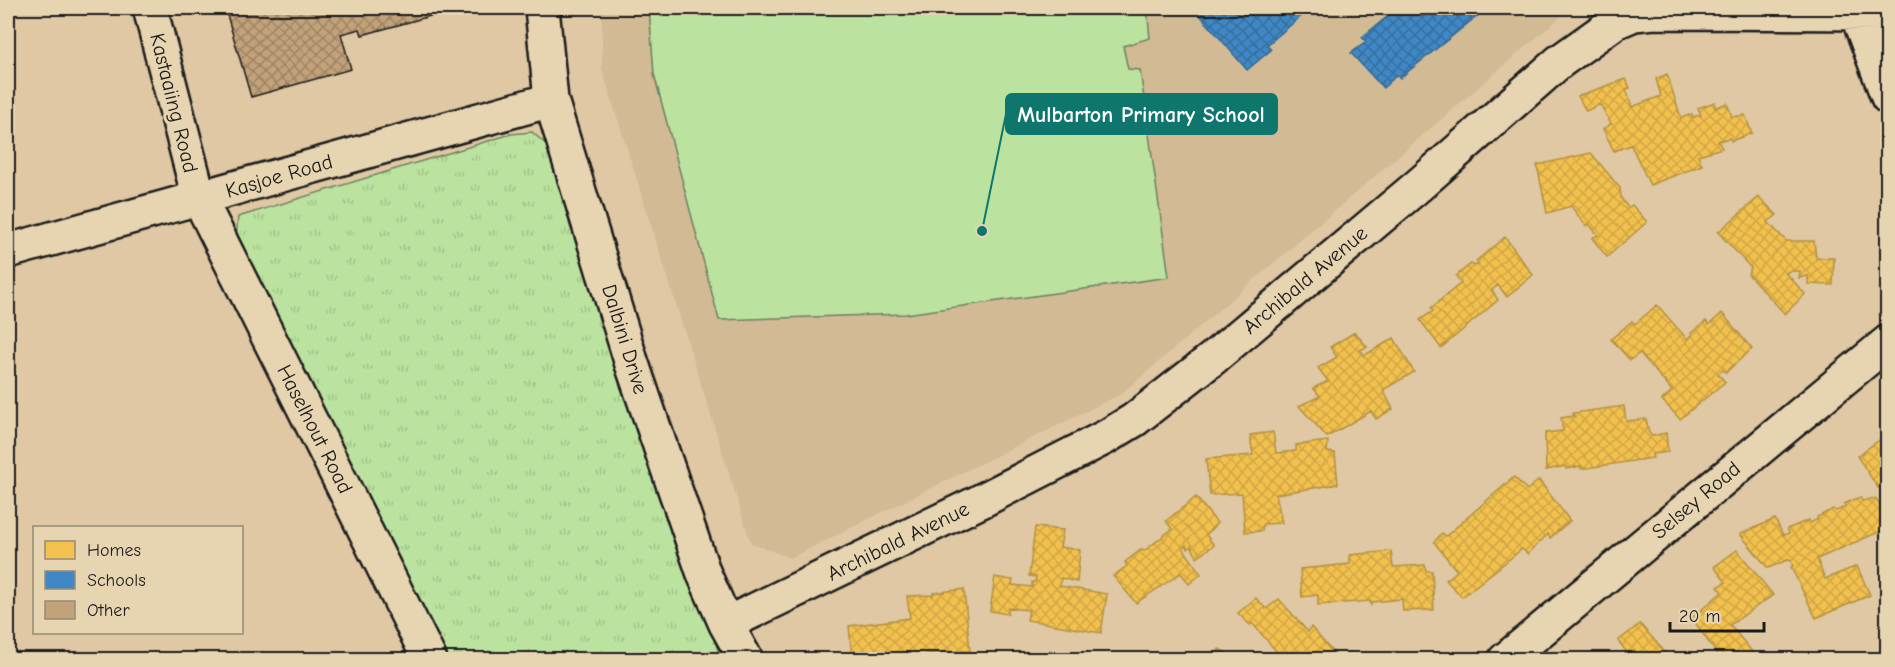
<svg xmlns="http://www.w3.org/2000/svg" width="1895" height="667" font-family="'Comic Neue',sans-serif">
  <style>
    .built { fill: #d2ba95 }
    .grass { fill: #bbe39f; stroke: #6c805e; stroke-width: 1.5 }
    .park { fill: url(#park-tufts); stroke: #6c805e; stroke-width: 1.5 }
    .homes { fill: url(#homes-cross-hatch); stroke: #b2903f; stroke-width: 1.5 }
    .schools { fill: url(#schools-cross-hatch); stroke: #346892; stroke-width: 1.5 }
    .building { fill: url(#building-cross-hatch); stroke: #1c1c1c; stroke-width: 1.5 }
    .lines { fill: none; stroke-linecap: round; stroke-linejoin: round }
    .minor-casing { stroke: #1c1c1c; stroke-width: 38 }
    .minor { stroke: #e7d5b2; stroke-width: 33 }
    .labels { text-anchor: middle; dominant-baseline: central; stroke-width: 6; stroke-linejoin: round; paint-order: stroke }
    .street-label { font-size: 21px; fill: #1c1c1c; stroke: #e7d5b2 }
    .leader { fill: none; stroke: #0f766e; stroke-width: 2 }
    .callout-dot { fill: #0f766e; stroke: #e7d5b2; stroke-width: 2 }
    .callout { fill: #0f766e; stroke: #0f766e; stroke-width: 2 }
    .callout-label { font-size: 22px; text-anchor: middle; font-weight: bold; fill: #fff }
  </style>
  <defs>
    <pattern id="park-tufts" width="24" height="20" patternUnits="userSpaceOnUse" patternTransform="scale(1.5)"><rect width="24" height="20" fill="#bbe39f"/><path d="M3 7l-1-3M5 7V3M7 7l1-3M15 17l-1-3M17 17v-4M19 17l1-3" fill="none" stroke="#a0c288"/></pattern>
    <pattern id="homes-cross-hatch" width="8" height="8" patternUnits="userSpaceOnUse" patternTransform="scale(1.5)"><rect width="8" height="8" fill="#f2c14e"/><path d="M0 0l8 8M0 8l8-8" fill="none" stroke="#cfa544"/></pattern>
    <pattern id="schools-cross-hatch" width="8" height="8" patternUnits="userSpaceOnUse" patternTransform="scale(1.5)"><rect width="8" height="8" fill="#3f88c5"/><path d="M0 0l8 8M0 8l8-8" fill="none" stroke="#346e9f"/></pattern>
    <pattern id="building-cross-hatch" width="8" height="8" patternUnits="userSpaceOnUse" patternTransform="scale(1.5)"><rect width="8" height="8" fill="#c2a27a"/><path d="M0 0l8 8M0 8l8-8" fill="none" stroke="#9d8363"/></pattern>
  </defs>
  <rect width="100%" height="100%" fill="#dfc8a3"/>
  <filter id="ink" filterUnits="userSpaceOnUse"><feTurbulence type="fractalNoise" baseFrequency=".0167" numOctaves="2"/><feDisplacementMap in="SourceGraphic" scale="12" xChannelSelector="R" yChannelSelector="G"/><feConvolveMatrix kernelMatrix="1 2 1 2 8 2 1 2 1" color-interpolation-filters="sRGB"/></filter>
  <g filter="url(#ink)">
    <path class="built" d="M602,8H1571L1121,394L790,558L751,543L602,69Z"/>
    <path class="grass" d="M649,8H1147L1150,38L1123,46L1128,69L1140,70L1169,277L906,314L719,320L654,74Z"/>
    <path class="park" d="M532,132L549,147L558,176L570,226L721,659H445L236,239L238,217L511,134Z"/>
    <path class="homes" d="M1667,74L1681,118L1692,114V117L1701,115L1698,108L1715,102V108L1727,103L1732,117L1745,115L1752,133L1731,141L1730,138L1718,141L1722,148L1698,155L1702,165L1650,185L1631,145L1614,151L1603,129L1611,124L1600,104L1586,111L1578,96L1626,79L1630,88L1626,89L1632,107L1661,96L1656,79Z
      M1591,153L1620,188L1621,198L1628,208L1632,205L1647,222L1607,257L1592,238L1598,235L1588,223L1586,226L1571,206L1547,213L1537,165Z
      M1759,197L1777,215L1768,222L1786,241H1814L1816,258H1834L1833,285L1808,284V276L1799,278L1800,271H1789L1786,273L1805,294L1785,314L1748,274L1751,268L1718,232Z
      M1505,237L1533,275L1507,297L1498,285L1492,290L1498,300L1441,348L1420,320L1433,311L1431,308L1461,283L1456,276L1471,264L1475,266L1479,264L1476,261Z
      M1657,305L1687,339L1692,334L1691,333L1706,321L1709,325L1722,313L1752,349L1726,372L1723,370L1718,374L1725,382L1680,419L1662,400L1672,391L1640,353L1630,360L1611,339L1632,321L1635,324Z
      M1355,332L1367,347L1360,350L1365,355L1394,338L1414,372L1383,390L1393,409L1376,419L1371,411L1327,437L1299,406L1320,396L1313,388L1328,381L1318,368L1337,357L1330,347Z
      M1624,406L1626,421L1646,419L1649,433L1652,436L1666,433L1668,452L1652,454L1653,458L1581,469V466L1566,469V466L1546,470L1545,433L1563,431L1561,418L1574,416L1573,413Z
      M1273,432L1276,453L1296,451V445L1328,441L1327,452L1335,453L1338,484L1276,494L1282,523L1263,524L1262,531L1245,532L1242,493L1210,495L1206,459L1253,455L1250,435Z
      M1888,434V481L1878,488L1857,456Z
      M1514,477L1527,490L1539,480L1570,521L1550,538L1548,534L1528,554L1522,549L1462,597L1446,580L1457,571L1434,542L1442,533L1446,536Z
      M1196,497L1217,523L1206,535L1214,545L1197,557L1191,546L1188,549L1186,545L1183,548L1201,574L1189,584L1181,573L1136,603L1113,576L1127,566L1125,562L1142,549L1144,551L1172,529L1166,521Z
      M1860,497L1862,501L1875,498L1888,517V528L1817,559L1825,579L1857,566L1870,595L1816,618L1791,567L1793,566L1790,559L1768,568L1740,534L1775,519L1783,535L1789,533L1787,529L1809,520L1810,523L1818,519L1817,517L1833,509L1836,511L1845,507L1844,504Z
      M1035,527L1063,530L1060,547L1080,550L1077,582L1061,578L1060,586L1107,594L1101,633L1027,620L1029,610L1008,608V614L990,611L995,577L1013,580L1012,585L1032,587V582H1035L1036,577L1029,576Z
      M1737,550L1773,595L1730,625L1759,660H1721L1692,618L1722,592L1718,587L1726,582L1714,567Z
      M1391,551L1393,567L1425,565L1426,571H1432L1434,610L1403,611L1402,599L1372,602L1371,605L1370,601L1318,605V595L1302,597L1300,569L1350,564V555Z
      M964,589L970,651L926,654L927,660H880V654L852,657L849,626L910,618L907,596L933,595V593Z
      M1256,598L1266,609L1279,599L1308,632L1311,627L1335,655L1330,660H1284L1252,623L1250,625L1238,613Z
      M1640,624L1672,660H1633L1618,641Z
      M1219,649L1240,660H1214Z
      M1269,654L1281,660H1267Z"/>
    <path class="schools" d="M1194,8H1311L1267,45L1271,50L1247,70Z
      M1398,8H1487L1400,78L1397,75L1383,88L1351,53L1366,42L1362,37Z"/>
    <path class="building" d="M225,8H459L362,35L360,29L341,34L351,69L251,97Z"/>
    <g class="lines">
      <g class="minor-casing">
        <path id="minor" d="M150,8L199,198L430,660
          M542,8L551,100L631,361L704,574L726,624L746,660
          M1857,14L1888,97
          M8,251L551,100
          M726,624L979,502L1106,437L1134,420L1212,359L1419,185L1559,62L1615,22L1634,14L1654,12L1888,13
          M1505,660L1888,342"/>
      </g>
      <use href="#minor" class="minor"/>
    </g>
  </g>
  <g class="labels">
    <g class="street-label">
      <text transform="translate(174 103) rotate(76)">Kastaaiing Road</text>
      <text transform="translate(279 176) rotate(-16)">Kasjoe Road</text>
      <text transform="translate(1305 280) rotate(-40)">Archibald Avenue</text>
      <text transform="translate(625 339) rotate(73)">Dalbini Drive</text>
      <text transform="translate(315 429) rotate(63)">Haselhout Road</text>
      <text transform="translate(1696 500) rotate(-40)">Selsey Road</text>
      <text transform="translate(898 541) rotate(-26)">Archibald Avenue</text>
    </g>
  </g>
  <path class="leader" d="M982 231L1006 114"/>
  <circle class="callout-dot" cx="982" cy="231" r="6"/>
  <rect class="callout" x="1006" y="94" width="271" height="40" rx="6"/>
  <g class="callout-label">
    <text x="1141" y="122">Mulbarton Primary School</text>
  </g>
  <rect width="1895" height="667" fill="none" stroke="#e7d5b2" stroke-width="30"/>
  <rect x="15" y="15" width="1865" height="637" fill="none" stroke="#1c1c1c" stroke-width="2" filter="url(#ink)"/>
  <rect x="33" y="526" width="210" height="108" fill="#e7d5b2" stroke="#968b76" stroke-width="1.5"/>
  <rect x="45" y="541" width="30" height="18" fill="#f2c14e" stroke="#968b76" stroke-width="1.5"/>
  <text x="87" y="556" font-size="18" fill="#1c1c1c">Homes</text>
  <rect x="45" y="571" width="30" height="18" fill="#3f88c5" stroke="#968b76" stroke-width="1.5"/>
  <text x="87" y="586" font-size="18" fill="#1c1c1c">Schools</text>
  <rect x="45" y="601" width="30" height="18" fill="#c2a27a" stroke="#968b76" stroke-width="1.5"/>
  <text x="87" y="616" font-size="18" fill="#1c1c1c">Other</text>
  <path d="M1670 622v9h94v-9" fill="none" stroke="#1c1c1c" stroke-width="3"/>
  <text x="1679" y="622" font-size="18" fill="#1c1c1c" stroke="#e7d5b2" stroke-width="4.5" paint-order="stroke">20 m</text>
</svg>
